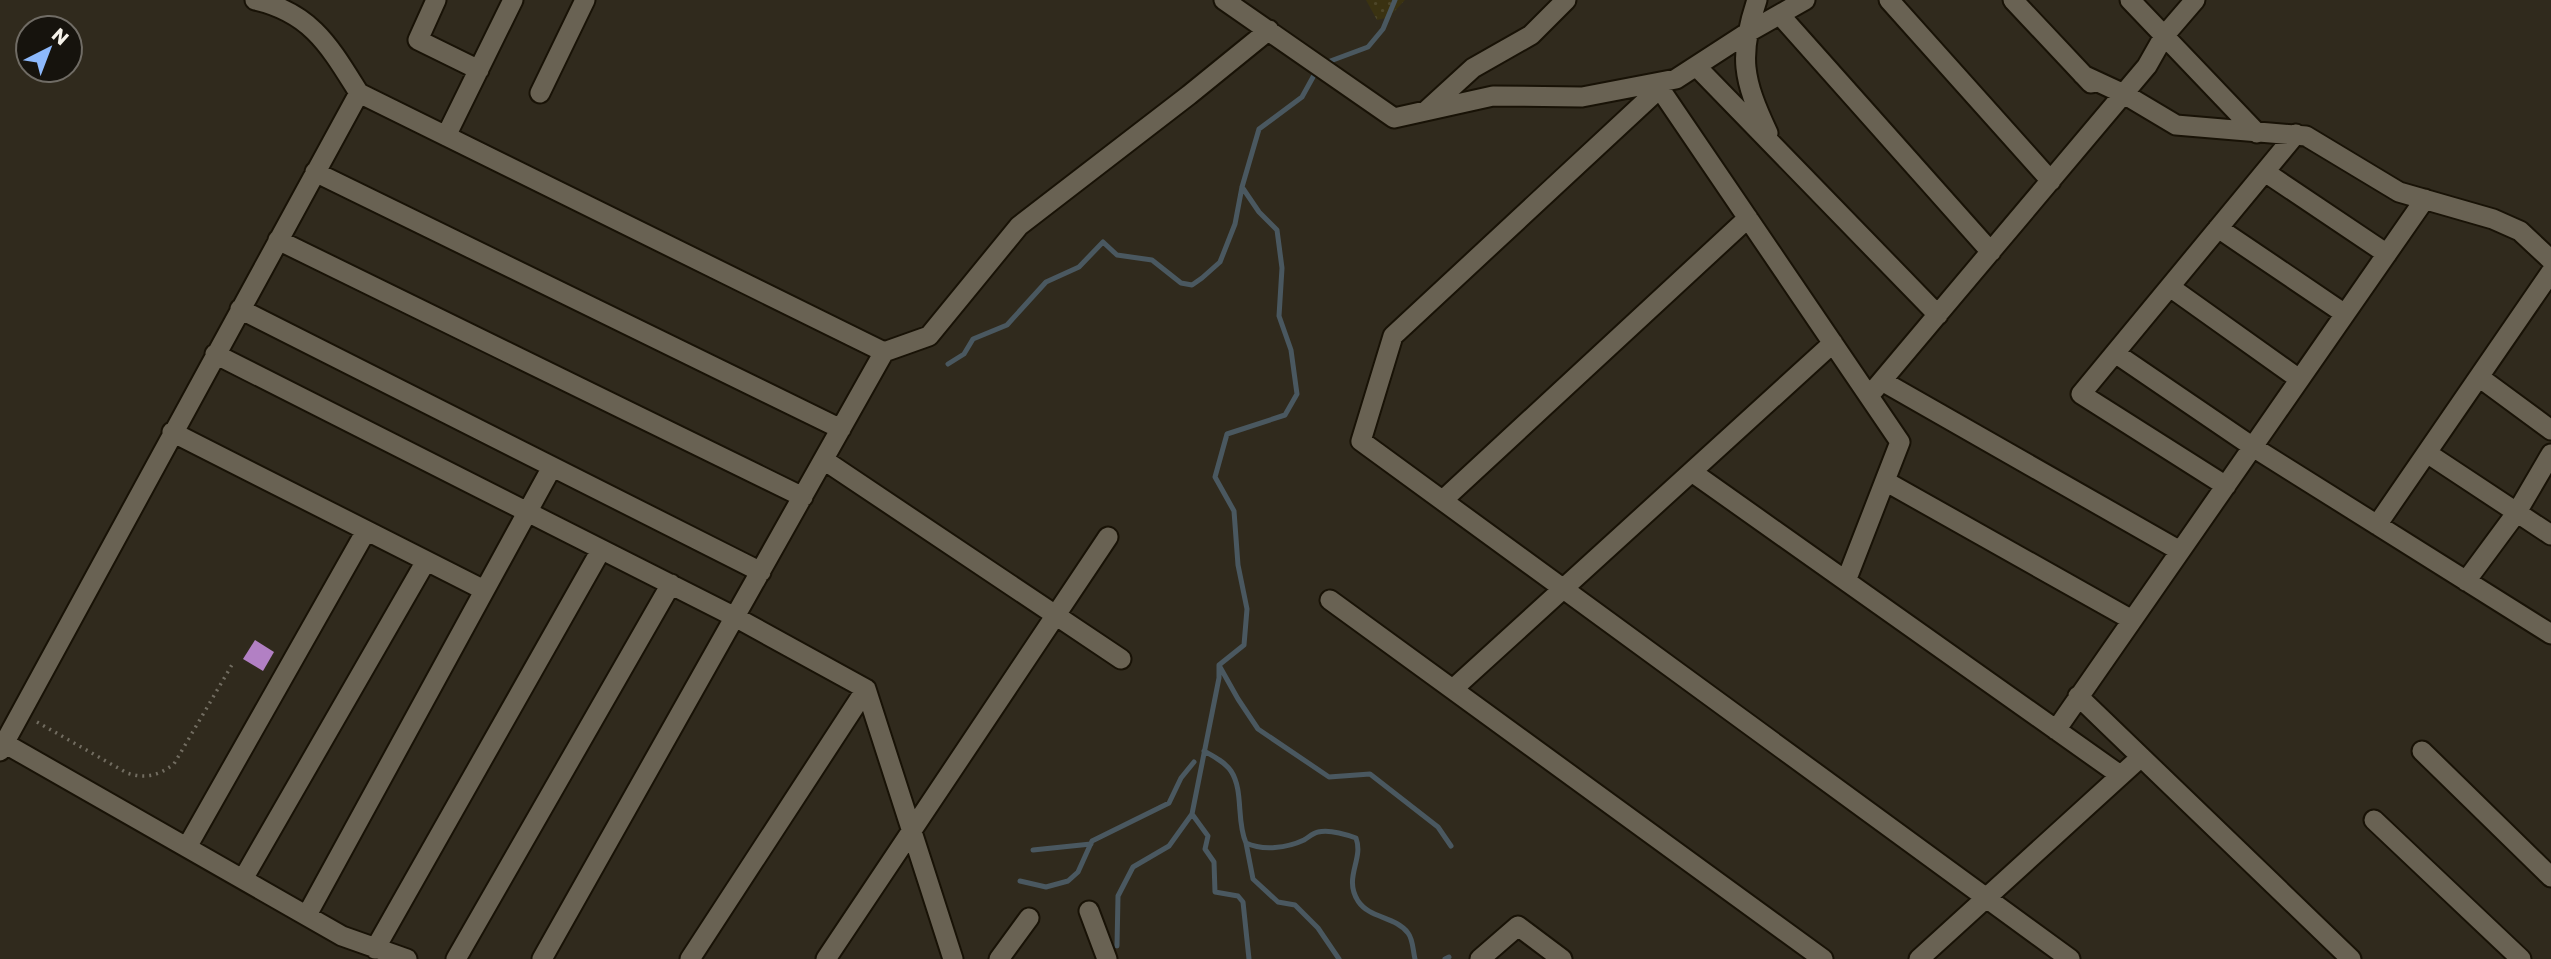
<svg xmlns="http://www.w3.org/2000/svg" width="2551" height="959" font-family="Poppins,sans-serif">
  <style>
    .sand { fill: url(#sand-dots) }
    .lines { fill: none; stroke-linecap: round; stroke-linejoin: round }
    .stream { stroke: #4a5860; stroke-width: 5 }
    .building { fill: #b280c4 }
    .minor-casing { stroke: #181206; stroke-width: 23 }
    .path { stroke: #726d61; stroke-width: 3.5; stroke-dasharray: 2 5; stroke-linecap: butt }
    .minor { stroke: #696253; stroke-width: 19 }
  </style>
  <defs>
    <pattern id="sand-dots" width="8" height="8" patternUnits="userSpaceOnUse" patternTransform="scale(1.75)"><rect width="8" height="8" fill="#3a3211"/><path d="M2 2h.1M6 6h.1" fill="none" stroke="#4d4628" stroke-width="1.8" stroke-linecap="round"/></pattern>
  </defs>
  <rect width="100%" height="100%" fill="#302a1d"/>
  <path class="sand" d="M1366,0H1405L1389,17L1377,20Z"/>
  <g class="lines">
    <path class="stream" d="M1325,63L1368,47L1383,29L1395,0
      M1242,187L1259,212L1277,230L1282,268L1279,316L1291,350L1297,394L1285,415L1227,434L1215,477L1234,511L1238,565L1247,609L1244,645L1219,665V678L1192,814L1208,836L1205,849L1214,862L1215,892L1238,896L1243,902L1249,959
      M948,364L964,354L973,339L1007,325L1046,282L1079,267L1103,242L1117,255L1152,260L1181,283L1192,285L1202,278L1220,262L1235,224L1242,187L1259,129L1302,97L1318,68
      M1220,667L1238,699L1258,729L1329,777L1370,774L1438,827L1451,846
      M1204,751C1213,756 1225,762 1231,771C1244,791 1236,821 1246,843C1263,851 1287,848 1304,840C1309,837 1313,833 1318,832C1330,829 1345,834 1356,838C1364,860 1343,877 1358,901C1370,919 1395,916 1408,933C1413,939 1413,951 1415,959
      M1246,843L1253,879L1278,902L1295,905L1318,928L1339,959
      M1033,850L1091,844
      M1020,881L1046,887L1068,881L1078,872L1092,841L1169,803L1181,778L1194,762
      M1117,946L1118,896L1133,867L1169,846L1192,814
      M1445,959L1449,957"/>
  </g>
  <path class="building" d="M255,640L274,652L263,671L243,659Z"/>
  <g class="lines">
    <g class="minor-casing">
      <path id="minor" d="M255,0C312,13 330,47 359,93L884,352
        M436,0L418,40L479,70
        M1224,0L1394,118L1493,96L1582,97L1676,79L1747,33L1805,0
        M1757,0C1738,56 1743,80 1768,133
        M1889,0L2051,181
        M2013,0L2091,83
        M2130,0L2257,133
        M1780,15L1991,252
        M1696,66L1938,315
        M2083,75L2124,94L2176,125L2306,136L2399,192L2493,219L2520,231L2551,260
        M1656,83L1900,442L1846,581
        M1660,88L1393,336L1361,441L2070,959
        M540,93L585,0
        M1427,110L1473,68L1531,35L1566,0
        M446,136L513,0
        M315,172L841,429
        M2265,172L2387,254
        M2218,228L2345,314
        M278,240L803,497
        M2170,287L2299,379
        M240,309L761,572
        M2115,353L2253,447L2551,634
        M215,354L735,617L866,689L953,959
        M2479,377L2551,430
        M1882,381L2180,551
        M1869,396L2147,66L2164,36L2195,0
        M172,432L484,590
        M2427,453L2551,535
        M824,460L1121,659
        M1692,472L2120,775
        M1885,481L2132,620
        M2226,486L2081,394L2296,134
        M1443,500L1748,218
        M2377,525L2551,272
        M2466,581L2517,512L2551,454
        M1330,600L1823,959
        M1453,689L1833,343
        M2078,696L2351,959
        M2056,730L2425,199
        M4,743L342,936L407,959
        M0,751L359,93
        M2422,751L2551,877
        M2374,820L2521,959
        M187,847L366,531
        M243,879L426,561
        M1089,911L1107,959
        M307,915L552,467
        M375,949L601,550
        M456,959L671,584
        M542,959L884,352L929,336L1019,226L1189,95L1269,30
        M690,959L866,689
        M826,959L1108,537
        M999,959L1029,918
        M1480,959L1518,926L1562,959
        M1919,959L2141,757"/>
    </g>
    <path class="path" d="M37,722L127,773C145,779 158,776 174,764L233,663"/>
    <use href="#minor" class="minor"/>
  </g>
  <g transform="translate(49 49) rotate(42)"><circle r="33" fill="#16130d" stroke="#706c65" stroke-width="2"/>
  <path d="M0-5L12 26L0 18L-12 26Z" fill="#8db9fc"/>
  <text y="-10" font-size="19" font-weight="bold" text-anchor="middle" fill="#f6f2ea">N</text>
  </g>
</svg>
